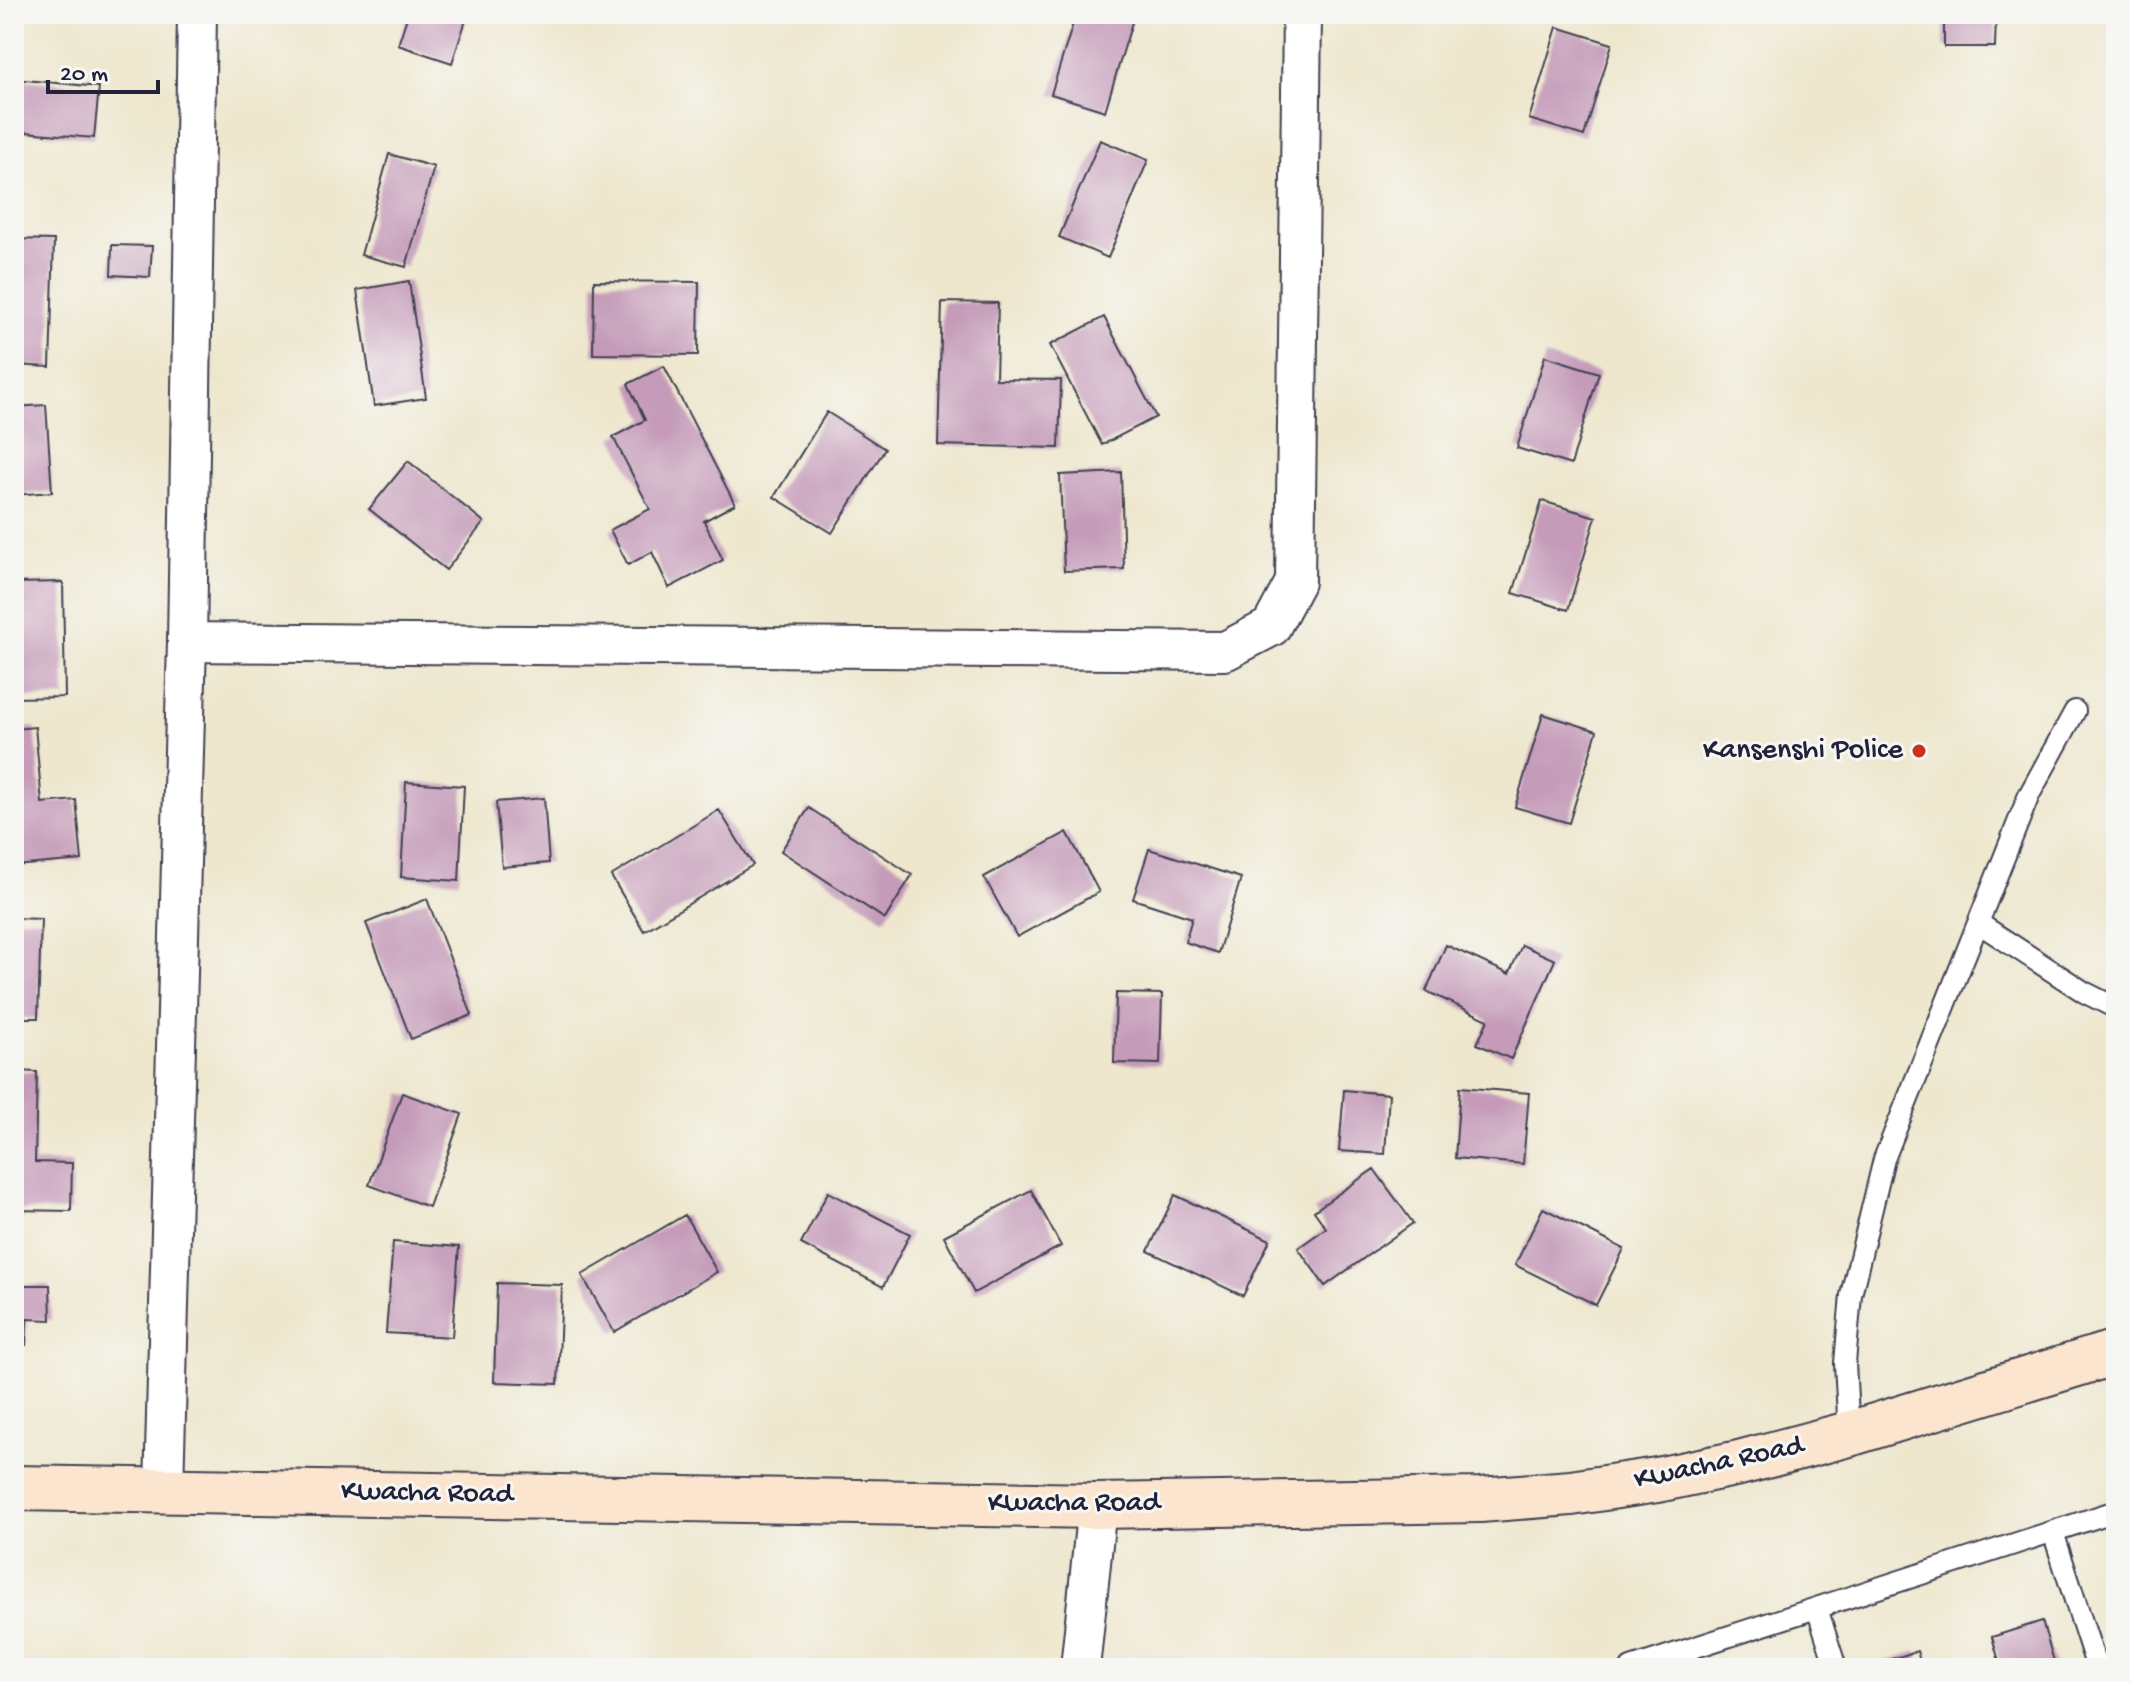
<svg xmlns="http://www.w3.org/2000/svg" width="2130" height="1682" font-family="'Gochi Hand',sans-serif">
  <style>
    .building { fill: #c59bb9 }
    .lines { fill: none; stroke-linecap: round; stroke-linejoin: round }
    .lane-casing { stroke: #414051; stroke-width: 24 }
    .street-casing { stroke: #414051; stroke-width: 42 }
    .secondary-casing { stroke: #414051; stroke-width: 48 }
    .lane { stroke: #fff; stroke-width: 20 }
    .street { stroke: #fff; stroke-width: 38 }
    .secondary { stroke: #fbe5cf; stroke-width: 44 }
    .poi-dot { fill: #c8321e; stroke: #f6f6f2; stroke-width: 3 }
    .labels { text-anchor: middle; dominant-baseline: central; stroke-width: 6; stroke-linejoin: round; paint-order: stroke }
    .poi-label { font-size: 30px; fill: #22223b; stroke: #f6f6f2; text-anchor: end }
    .street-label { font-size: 30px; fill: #22223b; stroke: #f6f6f2 }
  </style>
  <rect width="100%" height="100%" fill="#f6f6f2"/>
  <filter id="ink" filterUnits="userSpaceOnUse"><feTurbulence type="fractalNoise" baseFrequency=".0125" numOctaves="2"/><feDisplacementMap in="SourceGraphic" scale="16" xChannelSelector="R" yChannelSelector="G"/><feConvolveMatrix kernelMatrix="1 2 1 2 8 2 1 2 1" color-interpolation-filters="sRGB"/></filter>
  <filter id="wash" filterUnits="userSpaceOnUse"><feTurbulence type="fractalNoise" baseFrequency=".006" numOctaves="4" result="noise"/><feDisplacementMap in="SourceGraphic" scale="32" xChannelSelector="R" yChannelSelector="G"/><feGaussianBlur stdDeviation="1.8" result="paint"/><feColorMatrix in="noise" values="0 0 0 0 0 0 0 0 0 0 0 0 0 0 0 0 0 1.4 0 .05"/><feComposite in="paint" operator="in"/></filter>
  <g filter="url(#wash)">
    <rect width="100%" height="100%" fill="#eee7ce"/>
    <g id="blocks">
      <path class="building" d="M408,14H468L452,63L398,45Z
        M1076,14H1117L1133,19L1105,111L1051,94Z
        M1944,14H1996L1995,47H1944Z
        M1557,27L1612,44L1584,136L1529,119Z
        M14,79L99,87L94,138L14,131Z
        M1100,140L1148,160L1108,258L1059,237Z
        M389,154L434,167L406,267L361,255Z
        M14,239L54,240L50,367L14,365Z
        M112,245L152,246L150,277L111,275Z
        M409,281L426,398L374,406L357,290Z
        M594,281L699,282L698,355L593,354Z
        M942,302L998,303L996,379L1061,380L1059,448L938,445Z
        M1104,317L1156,417L1102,445L1050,345Z
        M1545,356L1599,373L1571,465L1517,448Z
        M664,366L735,504L704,521L723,560L669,588L652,552L628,565L610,530L650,509L613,437L645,420L628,384Z
        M46,405L52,492L14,495V407Z
        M827,412L885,449L832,533L774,497Z
        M408,461L484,522L446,570L369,509Z
        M1121,472L1124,569L1064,571L1060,475Z
        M1542,501L1596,517L1568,610L1513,593Z
        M63,582L65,697L14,698V583Z
        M1543,714L1597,731L1569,823L1515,807Z
        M35,727L42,803L76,800L82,860L14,866V729Z
        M406,782L464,786L459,881L401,877Z
        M544,798L549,863L502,867L496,802Z
        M809,808L912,875L885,919L781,851Z
        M719,810L753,865L644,931L611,876Z
        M1067,832L1099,892L1017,937L984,877Z
        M1149,849L1241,878L1218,953L1185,942L1192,918L1133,899Z
        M427,899L472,1015L411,1039L366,923Z
        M14,918L41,919L38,1018H14Z
        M1446,945L1509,974L1522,945L1555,960L1511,1059L1477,1044L1488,1020L1426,991Z
        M1116,993L1162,994L1160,1064L1114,1063Z
        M14,1071L37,1072L35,1162L72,1163L71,1211L14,1210Z
        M1460,1087L1529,1093L1523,1164L1455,1158Z
        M1344,1090L1389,1094L1385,1154L1339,1151Z
        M402,1093L462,1114L429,1207L369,1185Z
        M1374,1169L1413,1223L1325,1286L1298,1248L1326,1228L1314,1211Z
        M1031,1190L1061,1246L974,1293L944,1236Z
        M828,1192L910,1234L883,1287L801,1244Z
        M1175,1195L1270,1240L1243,1296L1148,1251Z
        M1543,1208L1624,1249L1596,1305L1515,1265Z
        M685,1215L717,1272L614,1332L582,1275Z
        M393,1242L459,1247L452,1337L386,1333Z
        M14,1268H22V1285H50L51,1320L27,1319L26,1345H14Z
        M497,1283L562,1285L558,1384L494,1382Z
        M2042,1621L2056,1668H2001L1992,1637Z
        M1917,1651L1922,1668H1867V1667Z"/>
    </g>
  </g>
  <g filter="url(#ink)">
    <use href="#blocks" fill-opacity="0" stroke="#414051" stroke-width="2"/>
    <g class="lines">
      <g class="lane-casing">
        <path id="lane" d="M1980,924L2084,992L2116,1008
          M1849,1434L1845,1363L1851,1295L1884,1159L2029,795L2075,711
          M2053,1532L2097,1668
          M1817,1608L1836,1668
          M1631,1668L2116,1511"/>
      </g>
      <g class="street-casing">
        <path id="street" d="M187,642L1225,651L1271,627L1295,582L1302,14
          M164,1489L187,642L197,14
          M1080,1668L1097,1506"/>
      </g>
      <g class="secondary-casing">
        <path id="secondary" d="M14,1488L1097,1506L1480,1500L1571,1493L1657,1480L1739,1463L1849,1434L2116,1352"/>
      </g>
      <use href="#lane" class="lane"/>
      <use href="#street" class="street"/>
      <use href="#secondary" class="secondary"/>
    </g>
  </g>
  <circle class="poi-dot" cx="1919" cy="751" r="8"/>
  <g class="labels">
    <g class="poi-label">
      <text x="1903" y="751">Kansenshi Police</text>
    </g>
    <g class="street-label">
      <text transform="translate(1719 1464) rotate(-12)">Kwacha Road</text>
      <text transform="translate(427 1494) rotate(1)">Kwacha Road</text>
      <text x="1074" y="1504">Kwacha Road</text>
    </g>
  </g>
  <rect width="2130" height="1682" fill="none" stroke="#f6f6f2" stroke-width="48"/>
  <path d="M48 80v12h110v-12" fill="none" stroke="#22223b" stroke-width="4"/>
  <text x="60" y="80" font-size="24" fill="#22223b" stroke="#f6f6f2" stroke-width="6" paint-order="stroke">20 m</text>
</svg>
